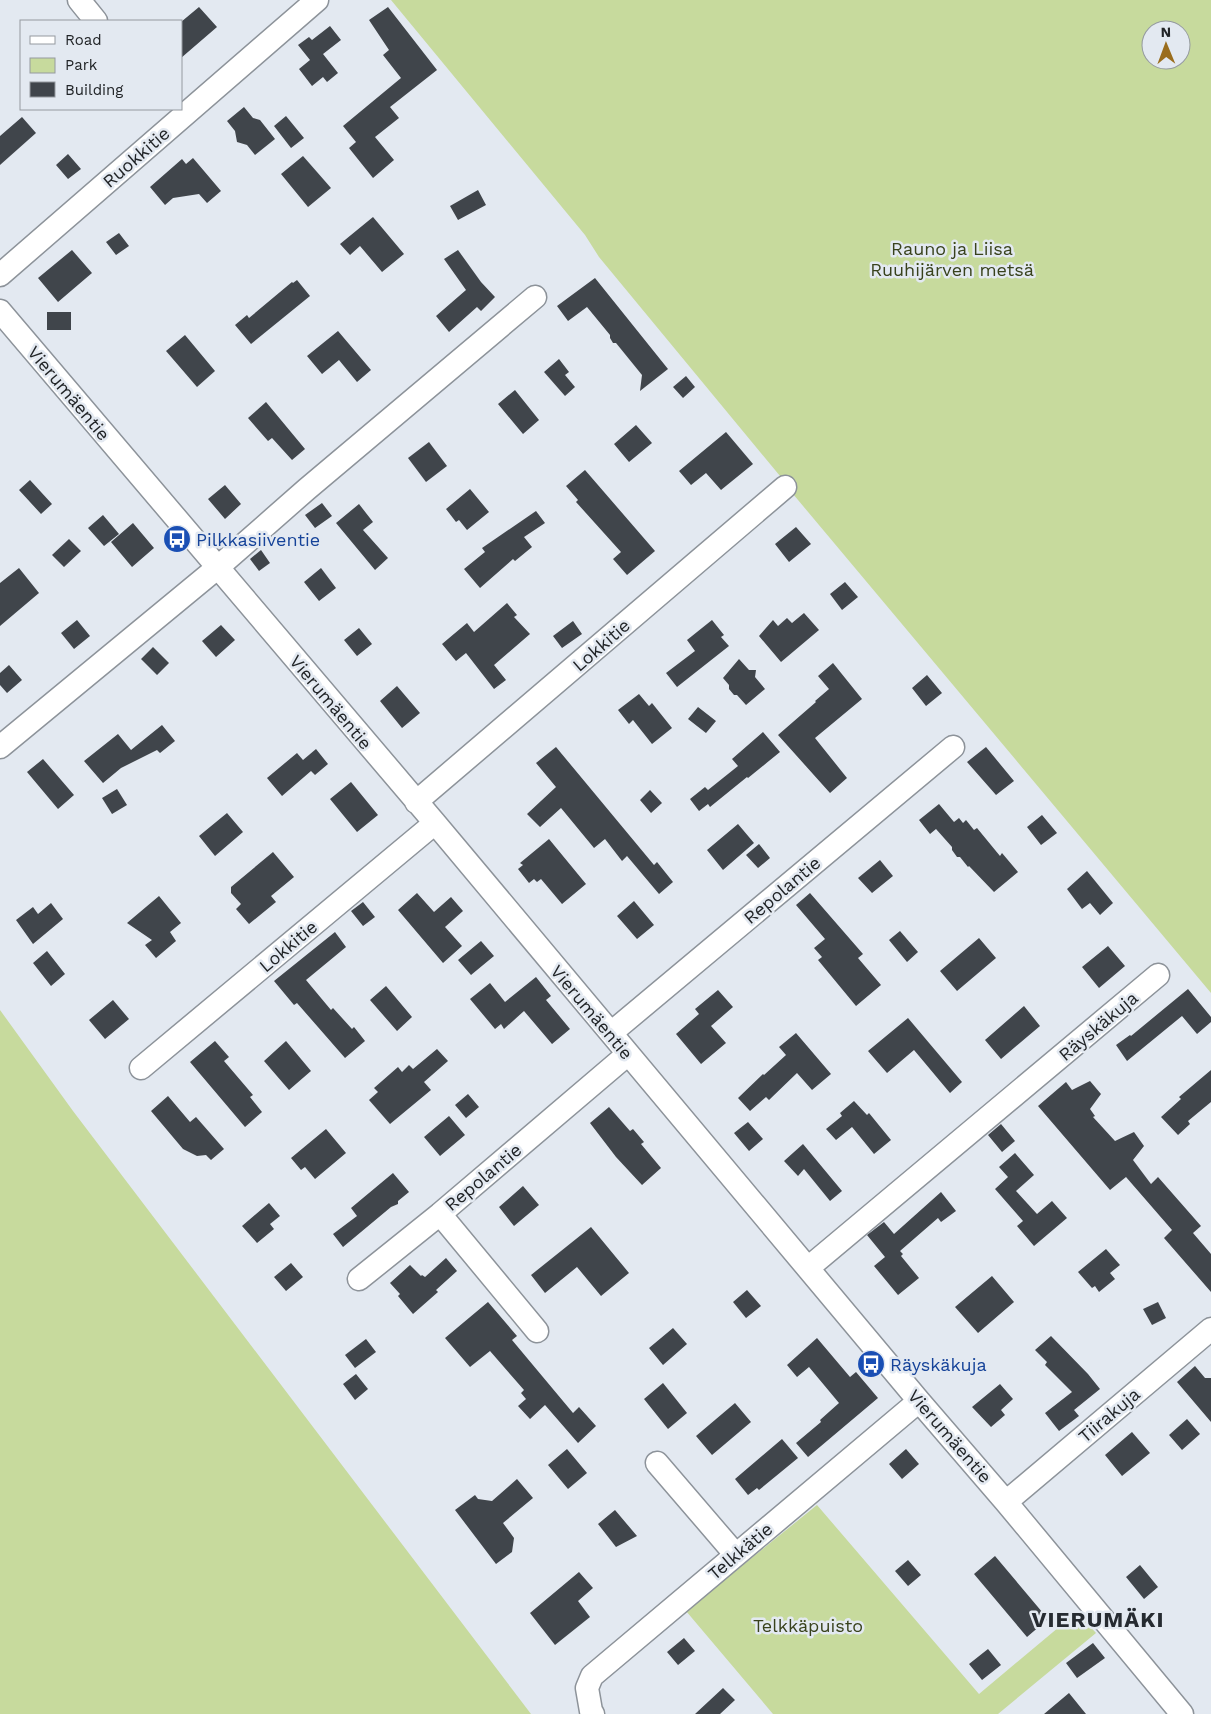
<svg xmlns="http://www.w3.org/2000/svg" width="1211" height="1714" font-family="'Work Sans',sans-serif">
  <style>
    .green { fill: #c7da9d; fill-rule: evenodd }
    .building { fill: #40454b }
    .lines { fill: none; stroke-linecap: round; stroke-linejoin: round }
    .minor-casing { stroke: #8d939a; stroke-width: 25 }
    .minor { stroke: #fff; stroke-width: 22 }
    .labels { text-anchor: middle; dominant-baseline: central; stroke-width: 5; stroke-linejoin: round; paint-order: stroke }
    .street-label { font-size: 18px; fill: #212427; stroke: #e3e9f1 }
    .park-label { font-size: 18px; fill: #38421c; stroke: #e3e9f1 }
    .transit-label { font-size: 18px; fill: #164399; stroke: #e3e9f1; text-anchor: start }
    .district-label { font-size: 22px; font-weight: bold; letter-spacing: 1px; fill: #262b31; stroke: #e3e9f1 }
  </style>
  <rect width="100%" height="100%" fill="#e3e9f1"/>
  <path class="green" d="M391,0H1211V993L793,494L780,476L599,257L585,235ZM1151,30H1181V60H1151Z
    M0,1010L73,1111L531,1714H0Z
    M817,1505L979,1694L1077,1612L1096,1633L998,1714H773L686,1611Z"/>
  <path class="building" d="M199,7L217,27L181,58V22Z
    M388,7L437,70L390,107L399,118L375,137L394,160L373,178L349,148L356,142L343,126L401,78L383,55L389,50L369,20Z
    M330,26L341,40L323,54L338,73L327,82L323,77L312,86L299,69L310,60L298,45L309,37L312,40Z
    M244,107L253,118L260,120L275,139L255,155L247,145L237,142L235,131L227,121Z
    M286,116L304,138L291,148L274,126Z
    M22,117L36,133L0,165V136Z
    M68,154L81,169L68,179L56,165Z
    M303,156L331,188L308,207L281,174Z
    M193,158L221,191L207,203L199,194L173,198L165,205L150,187L182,159L186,164Z
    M478,190L486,205L458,220L450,206Z
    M373,217L404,254L382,272L360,246L350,255L340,244Z
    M119,233L129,246L116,255L106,242Z
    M72,250L92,273L58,302L38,278Z
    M458,250L481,282L495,297L481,311L477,307L449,332L436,316L466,290L444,259Z
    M595,278L668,369L640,391L642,375L616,343H613L610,338V335L587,307L568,321L557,306Z
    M297,280L310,296L251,344L235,325L247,315L249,318L292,282L293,283Z
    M47,312H71V330H47Z
    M338,331L371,370L357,382L339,360L322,374L307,356Z
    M185,335L215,371L197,387L166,351Z
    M559,359L569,372L565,375L575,387L565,396L544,372Z
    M686,376L695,387L683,398L673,387Z
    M515,390L539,420L523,434L498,404Z
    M266,402L305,449L292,460L272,438L268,441L248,418Z
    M636,425L652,443L629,462L614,444Z
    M726,432L753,464L721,490L706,473L691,485L679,471Z
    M429,442L447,466L426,482L408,458Z
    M585,470L655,551L627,575L613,559L621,552L576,502L578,500L566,486Z
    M30,480L52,504L41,514L19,490Z
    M225,485L241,504L225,519L208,499Z
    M470,489L489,512L467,530L459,520L456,522L446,509Z
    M322,503L332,516L315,528L305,515Z
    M359,504L373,522L363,530L388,558L375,570L336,523Z
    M536,511L545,523L524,537L532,547L515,561L513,559L480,588L464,569L485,552L482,548Z
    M103,515L119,534L104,546L88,528Z
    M133,523L154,548L132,567L111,542Z
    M796,527L811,544L789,562L775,544Z
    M69,539L81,551L64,567L52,555Z
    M261,550L270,563L259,571L250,559Z
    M19,568L39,593L0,626V583Z
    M321,568L336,588L319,601L304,582Z
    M845,582L858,597L842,610L830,594Z
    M507,603L517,615L514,617L530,634L494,665L506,680L494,689L466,653L456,661L442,644L467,623L474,632Z
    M804,613L819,630L781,662L759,636L773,620L778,626L787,618L792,623Z
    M77,620L90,636L74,649L61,633Z
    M712,620L724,635L721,637L729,646L677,687L666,673L695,651L687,640Z
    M573,621L582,634L562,648L553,636Z
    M221,625L235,640L216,657L202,641Z
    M359,628L372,644L357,656L344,640Z
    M153,647L169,663L157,675L141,659Z
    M739,659L749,670H756L755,677L765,689L746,705L737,695H734L729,689V685L723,678Z
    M833,663L862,699L815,738L847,778L830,793L778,735L816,702L815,701L829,689L818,676Z
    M9,665L22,680L7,693L0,685V673Z
    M927,675L942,693L926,706L912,688Z
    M397,686L420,713L402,728L380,701Z
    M639,694L649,706L652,703L672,728L652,744L633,720L629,724L618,710Z
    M698,707L716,721L706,733L688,719Z
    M162,725L175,741L160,753L157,750L121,768L103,783L84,761L118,734L131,750Z
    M763,732L780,752L748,778L747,777L710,807L708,804L699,811L690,799L705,787L708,790L738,766L732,759Z
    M556,747L654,865L657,862L673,882L659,894L627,856L622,861L605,839L594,848L561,808L540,827L527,814L556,787L536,763Z
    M986,747L1014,781L996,795L967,762Z
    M316,749L328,764L315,775L311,771L282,796L267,778L297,753L303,760Z
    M43,759L74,795L58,809L27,772Z
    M351,782L378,815L357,832L330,799Z
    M117,789L127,805L112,814L102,798Z
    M650,790L662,803L651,813L640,800Z
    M939,804L954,822L959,818L963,823L966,820L974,830L977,828L1000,856L1002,853L1018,872L994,892L969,866L968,867L960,857H957L952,850V847L936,829L930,834L919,820Z
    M227,813L243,832L215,856L199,836Z
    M1042,815L1057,833L1041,845L1027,827Z
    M738,824L754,843L723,870L707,850Z
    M549,839L586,884L562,904L541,879L537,882L534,879L529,883L518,869L523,865L520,863Z
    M759,844L770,858L758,868L746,855Z
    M273,852L294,877L271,896L276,902L249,924L236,909L241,904L231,893V887Z
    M880,860L893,876L872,893L858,878Z
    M1087,871L1113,903L1100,915L1090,903L1082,909L1067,889Z
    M417,893L434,912L451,897L463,911L445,927L462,946L443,963L398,910Z
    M810,893L863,954L858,958L881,985L856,1006L818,960L822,957L814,948L825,939L796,905Z
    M159,896L181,923L170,932L176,941L156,958L145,945L152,940L127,923Z
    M634,901L654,925L637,939L617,916Z
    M363,902L375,917L363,926L351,911Z
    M51,903L63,919L33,944L16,920L33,907L38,914Z
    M900,931L918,952L907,962L889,940Z
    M335,932L346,947L306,980L331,1010L333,1008L352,1029L354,1027L365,1041L345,1058L297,1003L294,1005L274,981Z
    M979,938L996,958L957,991L940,971Z
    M481,941L494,956L471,975L458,960Z
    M1108,946L1125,966L1099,988L1082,967Z
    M47,951L65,974L51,986L33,963Z
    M536,977L551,996L546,1000L570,1029L552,1044L524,1011L504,1029L501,1024L495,1029L470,999L490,983L505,1002Z
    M386,986L412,1017L397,1031L370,1000Z
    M1188,989L1211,1017V1022L1197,1034L1182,1016L1127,1061L1116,1045L1130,1035L1131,1036Z
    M718,990L733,1007L711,1026L726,1043L701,1064L676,1034L699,1014L695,1009Z
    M113,1000L129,1019L105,1039L89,1020Z
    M1024,1006L1040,1026L1001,1059L985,1040Z
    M908,1018L962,1082L950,1093L914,1050L887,1073L868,1051Z
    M796,1033L831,1074L812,1090L797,1073L769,1100L766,1097L750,1111L738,1098L763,1074L764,1075L786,1055L779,1047Z
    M215,1041L229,1057L224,1061L253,1095L250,1097L262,1112L245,1127L190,1062Z
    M286,1041L311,1071L289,1090L264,1061Z
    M437,1049L448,1061L424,1082L431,1090L390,1124L369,1100L378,1092L374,1088L398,1067L402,1072L409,1065L413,1069Z
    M1211,1070V1102L1188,1121L1190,1124L1178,1135L1161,1117L1181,1099L1179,1097Z
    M1090,1081L1101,1094L1090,1109L1095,1116L1093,1117L1115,1141L1134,1132L1144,1146L1133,1160L1151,1184L1158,1177L1201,1226L1193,1233L1211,1254V1292L1164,1238L1172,1230L1126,1177L1110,1190L1038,1106L1066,1082L1072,1090Z
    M468,1094L479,1107L466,1118L455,1105Z
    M168,1096L190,1122L196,1117L224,1149L211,1160L206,1155L197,1156L183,1149L151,1111Z
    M854,1101L867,1115L869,1113L891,1140L874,1154L852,1127L836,1140L826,1129L842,1116L840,1113Z
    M609,1107L630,1131L633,1129L644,1142L641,1144L661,1168L642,1185L616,1157L590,1123Z
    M449,1116L465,1135L440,1156L424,1137Z
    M748,1122L763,1139L749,1151L734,1133Z
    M1001,1124L1015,1141L1002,1152L988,1135Z
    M326,1129L346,1153L315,1179L305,1167L301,1170L291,1158Z
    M803,1144L842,1191L830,1201L804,1169L798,1176L784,1161Z
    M1015,1153L1034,1175L1016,1191L1037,1214L1052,1201L1067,1218L1034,1246L1017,1226L1023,1221L995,1189L1008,1177L999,1167Z
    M393,1173L409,1192L398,1201V1204L391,1207L343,1247L333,1234L357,1216L351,1208Z
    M523,1186L539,1205L514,1226L499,1207Z
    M941,1192L956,1211L941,1222L938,1218L900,1251L903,1254L901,1256L919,1278L898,1295L874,1266L885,1257L867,1235L884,1222L894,1234Z
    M269,1203L280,1216L270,1224L274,1229L257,1243L242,1226Z
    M591,1227L629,1273L601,1296L577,1267L545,1293L531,1275Z
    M1106,1249L1120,1265L1110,1273L1115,1279L1099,1292L1095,1286L1092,1288L1078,1272Z
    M446,1258L457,1271L436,1290L438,1292L413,1314L398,1296L400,1294L390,1283L410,1265L421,1276L422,1275L425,1277Z
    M291,1263L303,1277L286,1291L274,1277Z
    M992,1276L1014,1302L978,1333L955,1307Z
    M747,1290L761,1306L746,1318L733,1302Z
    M488,1302L517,1336L512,1340L573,1413L579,1407L596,1426L578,1443L545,1405L530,1419L518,1406L526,1399L521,1393L524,1390L490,1351L470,1367L445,1338Z
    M1158,1302L1166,1318L1152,1325L1143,1309Z
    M673,1328L687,1344L663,1365L649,1348Z
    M1051,1336L1088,1374L1100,1389L1074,1410L1079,1416L1059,1431L1045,1413L1072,1392L1045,1365L1047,1362L1035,1350Z
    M817,1338L850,1377L856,1372L878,1398L808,1457L796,1443L821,1422L820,1420L839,1403L809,1367L797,1377L787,1365Z
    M366,1339L376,1352L355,1368L345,1355Z
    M1195,1366L1205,1378H1211V1422L1177,1382Z
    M356,1374L368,1389L355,1400L343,1384Z
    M663,1383L687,1413L668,1429L644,1399Z
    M1000,1384L1013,1399L1001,1410L1005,1415L991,1427L972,1407Z
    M735,1403L751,1422L712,1455L696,1436Z
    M1187,1419L1200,1434L1182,1450L1169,1435Z
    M1132,1432L1150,1453L1122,1476L1105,1455Z
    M782,1439L798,1458L759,1490L757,1488L748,1495L735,1479Z
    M567,1449L587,1473L568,1489L548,1465Z
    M906,1449L919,1464L902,1479L889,1464Z
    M517,1479L533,1498L503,1523L514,1538L512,1552L496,1564L455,1510L475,1495L478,1499L492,1501Z
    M615,1510L637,1536L616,1547L598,1524Z
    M995,1556L1048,1619L1027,1637L974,1574Z
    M908,1560L921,1575L908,1586L895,1571Z
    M1140,1565L1158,1587L1144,1599L1126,1577Z
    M579,1572L593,1588L578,1601L590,1617L555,1645L530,1613Z
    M684,1638L695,1651L678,1665L667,1652Z
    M1093,1643L1105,1658L1077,1678L1066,1663Z
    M988,1649L1001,1665L982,1680L969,1664Z
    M723,1688L735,1700L720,1714H695Z
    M1069,1693L1086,1714H1044Z"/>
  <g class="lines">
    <g class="minor-casing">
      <path id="minor" d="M79,0L96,21
        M0,275L317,0
        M0,311L435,823L919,1401L1006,1502L1182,1714
        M0,747L217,568L307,489L535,297
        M416,802L785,487
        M611,1033L953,747
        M141,1068L435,823
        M440,1214L537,1331
        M808,1268L1158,975
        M359,1279L440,1214L628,1054
        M657,1463L736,1555
        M1006,1502L1211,1329
        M593,1714L591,1711L587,1688L592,1676L919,1401"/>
    </g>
    <use href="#minor" class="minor"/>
  </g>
  <defs>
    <g id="bus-disc" transform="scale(1.4375)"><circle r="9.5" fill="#1a4fb4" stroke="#e3e9f1"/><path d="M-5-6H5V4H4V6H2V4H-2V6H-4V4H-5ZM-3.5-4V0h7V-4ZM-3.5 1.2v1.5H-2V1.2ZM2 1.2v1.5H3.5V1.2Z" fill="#fff"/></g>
  </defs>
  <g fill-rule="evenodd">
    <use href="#bus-disc" x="177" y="539"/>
    <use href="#bus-disc" x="871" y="1364"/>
  </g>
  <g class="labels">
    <g class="street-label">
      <text transform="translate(136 157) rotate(-41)">Ruokkitie</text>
      <text transform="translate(69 393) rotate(50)">Vierumäentie</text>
      <text transform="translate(601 645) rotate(-41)">Lokkitie</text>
      <text transform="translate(331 702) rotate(50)">Vierumäentie</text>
      <text transform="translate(782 890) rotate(-40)">Repolantie</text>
      <text transform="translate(288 946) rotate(-40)">Lokkitie</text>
      <text transform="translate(592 1012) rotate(50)">Vierumäentie</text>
      <text transform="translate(1098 1026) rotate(-40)">Räyskäkuja</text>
      <text transform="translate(483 1177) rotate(-40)">Repolantie</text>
      <text transform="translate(1109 1415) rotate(-40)">Tiirakuja</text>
      <text transform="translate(950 1436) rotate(49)">Vierumäentie</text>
      <text transform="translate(740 1551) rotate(-40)">Telkkätie</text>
    </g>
    <g class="park-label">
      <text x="952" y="248">Rauno ja Liisa<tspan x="952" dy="21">Ruuhijärven metsä</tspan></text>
      <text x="808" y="1625">Telkkäpuisto</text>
    </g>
    <g class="transit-label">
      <text x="196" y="539">Pilkkasiiventie</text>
      <text x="890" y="1364">Räyskäkuja</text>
    </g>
    <g class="district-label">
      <text x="1098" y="1619">VIERUMÄKI</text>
    </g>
  </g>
  <rect x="20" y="20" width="162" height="90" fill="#e3e9f1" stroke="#959aa0"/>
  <rect x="30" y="36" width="25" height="8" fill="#ffffff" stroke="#959aa0"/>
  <text x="65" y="45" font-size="15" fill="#212427">Road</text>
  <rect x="30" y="58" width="25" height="15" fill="#c7da9d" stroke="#959aa0"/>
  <text x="65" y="70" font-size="15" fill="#212427">Park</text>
  <rect x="30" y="82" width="25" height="15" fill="#40454b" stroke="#959aa0"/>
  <text x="65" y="95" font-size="15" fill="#212427">Building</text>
  <g transform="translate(1166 45) rotate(359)"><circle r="24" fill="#e3e9f1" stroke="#959aa0"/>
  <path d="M0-4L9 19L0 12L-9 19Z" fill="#9a6d1d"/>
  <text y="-8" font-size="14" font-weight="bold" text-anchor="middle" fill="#212427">N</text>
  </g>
</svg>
